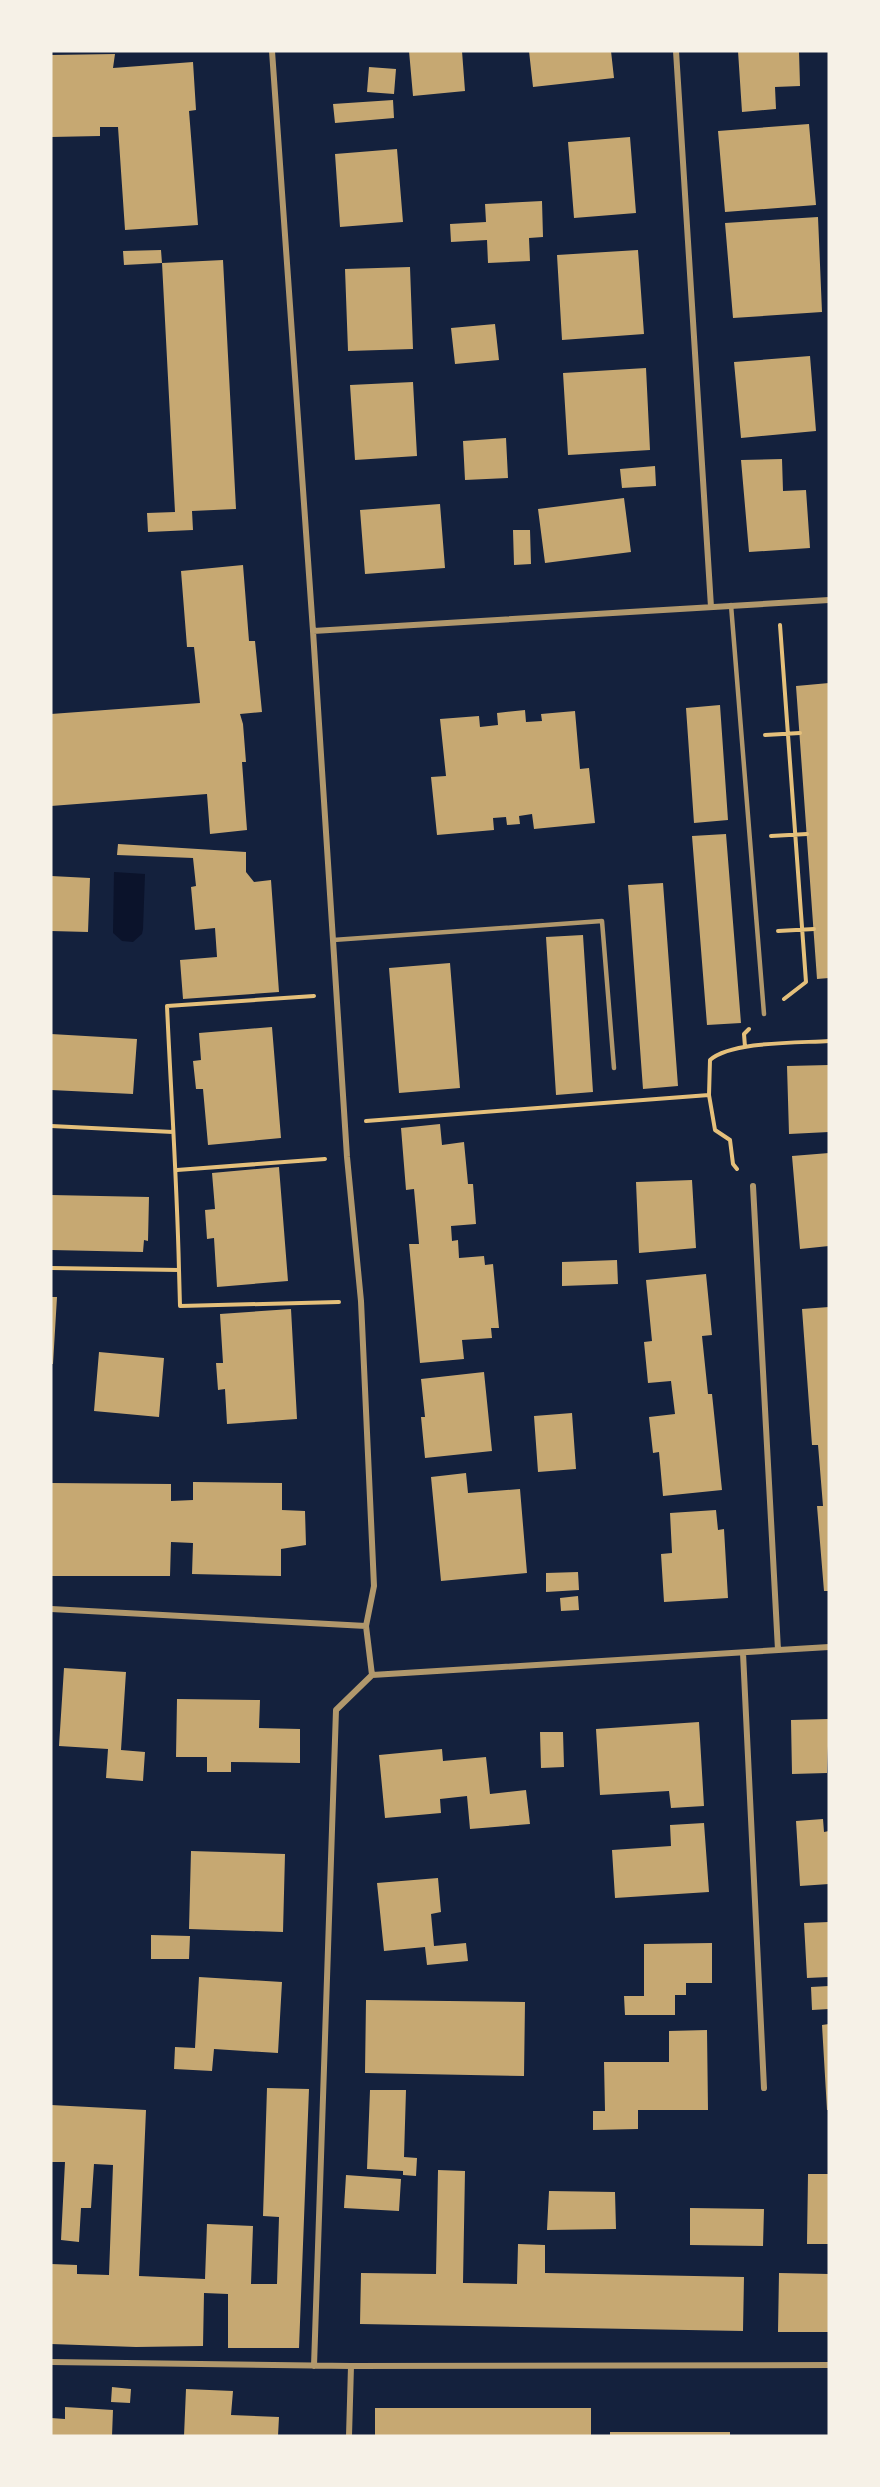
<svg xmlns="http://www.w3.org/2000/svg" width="880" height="2487" font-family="'Noto Sans',sans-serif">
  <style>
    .water { fill: #0b132b }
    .building { fill: #c6a872 }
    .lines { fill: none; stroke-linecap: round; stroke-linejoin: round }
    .path { stroke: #e5c07b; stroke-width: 4 }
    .service { stroke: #b1986c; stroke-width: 4.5 }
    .minor { stroke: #b1986c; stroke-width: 6 }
  </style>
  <rect width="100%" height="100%" fill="#14213d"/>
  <path class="water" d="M114,872L145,874L143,929L142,934L133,942L122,941L113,933Z"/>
  <path class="building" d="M409,51H462L465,91L413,96Z
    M529,51H611L614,78L533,87Z
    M738,51H799L800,86L775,87L776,109L742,112Z
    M115,54L113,68L193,62L196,110L189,111L198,225L125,230L118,127H100V136L51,137V55Z
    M369,67L396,69L394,94L367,92Z
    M393,100L394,118L335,123L333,104Z
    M809,124L816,205L725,212L718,131Z
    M630,137L636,213L574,218L568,142Z
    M397,149L403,222L340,227L335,154Z
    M542,201L543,237L529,238L530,261L488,263L487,240L451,242L450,224L486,222L485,204Z
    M818,217L822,312L733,318L725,223Z
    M161,250L162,263L124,265L123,251Z
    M638,250L644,334L562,340L557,255Z
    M223,260L236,509L192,511L193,530L148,532L147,513L175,512L162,263Z
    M410,267L413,349L348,351L345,269Z
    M495,324L499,360L455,364L451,328Z
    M810,356L816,431L741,438L734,362Z
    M646,368L650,450L568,455L563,373Z
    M413,382L417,456L355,460L350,385Z
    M506,438L508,478L465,480L463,441Z
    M782,459L783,491L806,490L810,548L749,552L741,460Z
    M655,466L656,486L622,488L620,469Z
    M624,498L631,552L545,563L538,509Z
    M440,504L445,568L365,574L360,510Z
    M513,530H530L531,564L514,565Z
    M243,565L249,641H255L262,712L240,714L243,724L246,762H242L247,830L210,834L207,794L51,806V714L200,703L194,647H187L181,571Z
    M829,683V978L817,979L796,686Z
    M720,705L728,820L694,823L686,708Z
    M525,710L526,722L542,721L541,714L575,711L580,769L589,768L595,823L534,829L532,814L519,816L520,824L507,825L506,817L493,818L494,830L437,835L431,777L446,776L440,719L479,716L480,727L498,725L497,713Z
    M726,834L741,1023L707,1025L692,836Z
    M118,844L246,852V872L254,882L271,880L279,992L183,999L180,960L217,957L215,928L195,930L191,887L196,886L193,858L117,855Z
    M51,876L90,878L88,932L51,931Z
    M663,883L678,1086L643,1089L628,885Z
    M583,935L593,1092L556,1095L546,937Z
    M450,963L460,1088L399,1093L389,968Z
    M272,1027L281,1138L208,1145L203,1089H196L193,1061L201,1060L199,1033Z
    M51,1034L137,1039L133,1094L51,1090Z
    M829,1065V1132L789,1134L787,1066Z
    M440,1124L442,1145L464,1142L468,1184H473L476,1224L451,1226L452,1241L458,1240L459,1258L484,1256L485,1265L493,1264L499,1328H491L492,1338L462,1340L464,1359L420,1363L409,1244H419L414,1189L406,1190L401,1128Z
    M829,1153V1246L800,1249L792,1156Z
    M279,1167L288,1281L217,1287L214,1238L207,1239L205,1210L215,1209L212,1173Z
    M692,1180L696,1248L639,1253L636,1182Z
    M51,1195L149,1197L148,1241L144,1240L143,1252L51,1250Z
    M617,1260L618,1284L562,1286V1262Z
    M706,1274L712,1335L702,1336L708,1394H712L722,1490L663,1496L659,1452L653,1453L649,1417L675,1414L671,1381L648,1383L644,1342L652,1341L646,1280Z
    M51,1297H57L53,1364H51Z
    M829,1307V1591H824L817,1506H823L818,1445H812L802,1309Z
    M291,1309L297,1419L227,1424L225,1389L218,1390L216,1363H223L220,1314Z
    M99,1352L164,1358L159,1417L94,1411Z
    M484,1372L492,1451L425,1458L421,1417H425L421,1379Z
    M572,1413L576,1469L538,1472L534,1416Z
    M466,1473L468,1493L520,1489L527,1573L441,1581L431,1477Z
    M193,1482L282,1483V1510L305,1511L306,1545L281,1549V1576L192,1574L193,1543L171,1542L170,1576H51V1483L171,1484V1501L193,1500Z
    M716,1510L718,1530L724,1529L728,1598L664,1602L661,1554L672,1553L670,1513Z
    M578,1572L579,1590L546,1592V1573Z
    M578,1596L579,1610L561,1611L560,1598Z
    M64,1668L126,1672L121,1750L145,1752L143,1781L106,1778L108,1749L59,1746Z
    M177,1699L260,1700L259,1728L300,1729V1763L231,1762V1772H207V1757H176Z
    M829,1719L827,1773L792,1774L791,1720Z
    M699,1722L704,1806L671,1808L669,1791L600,1795L596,1729Z
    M540,1732H563L564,1767L541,1768Z
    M442,1749L443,1761L486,1757L490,1794L526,1790L530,1824L470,1829L467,1796L440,1799L441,1813L385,1818L379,1755Z
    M823,1819L824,1832L829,1831V1884L800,1886L796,1821Z
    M704,1823L709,1892L615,1898L612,1850L671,1846L670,1825Z
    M191,1851L285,1854L283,1932L189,1929Z
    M438,1878L441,1912L431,1914L434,1946L466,1943L468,1961L427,1965L425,1947L384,1951L377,1883Z
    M829,1922V1977L807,1978L804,1923Z
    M151,1935L190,1936L189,1959H151Z
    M712,1943V1983H686V1995H675V2015H625L624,1996H644V1944Z
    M199,1977L282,1982L278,2053L214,2049L212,2071L174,2069L175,2047L195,2048Z
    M829,1986V2009L812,2010L811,1987Z
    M366,2000L525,2002L524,2076L365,2073Z
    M829,2024V2110H827L822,2025Z
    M707,2030L708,2110H638V2129L593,2130V2111H605L604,2062H669V2031Z
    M267,2088L309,2089L299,2348H228V2294L204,2293L203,2346L136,2347L51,2344V2264L77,2265V2274L109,2275L113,2165L94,2164L91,2208H81L79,2242L61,2240L65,2162H51V2105L146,2110L139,2276L205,2279L207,2224L253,2226L251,2284H277L279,2217L263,2216Z
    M370,2090H406L404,2157L417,2158L416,2176L403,2175V2171L367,2169Z
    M438,2170L465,2171L463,2283L517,2284L518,2244L545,2245V2273L744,2277L743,2331L360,2324L361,2273L436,2274Z
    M808,2174H829V2244H807Z
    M346,2175L401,2179L399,2211L344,2208Z
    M549,2191L615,2192L616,2229L547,2230Z
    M690,2208L764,2209L763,2246L690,2245Z
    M779,2273L829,2274V2332H778Z
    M112,2387L131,2389L130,2403L111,2402Z
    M186,2389L233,2391L231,2415L279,2417L278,2436H184Z
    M65,2407L113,2410L112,2436H51V2418L65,2419Z
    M375,2408H591V2436H375Z
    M610,2432H730V2436H610Z"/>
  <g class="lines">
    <path class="path" d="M780,625L806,982L784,999
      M765,735L800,733
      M771,836L807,834
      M778,931L814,929
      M745,1047L744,1034L749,1029
      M366,1121L709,1095
      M51,1126L173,1132
      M737,1169L733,1164L730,1140L715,1130L709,1095L710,1060C732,1041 799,1043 829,1041
      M177,1170L325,1159
      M51,1268L179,1270C177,1182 171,1094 167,1006L314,996
      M179,1270L180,1306L339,1302"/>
    <path class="service" d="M731,605L764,1014
      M333,940L602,921L614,1068"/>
    <path class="minor" d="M272,51L313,631L347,1157L361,1301L374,1586L366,1626
      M676,51L711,607
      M313,631L829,600
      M753,1186L778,1650
      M51,1609L366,1626L372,1675L829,1647
      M743,1653L764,2088
      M51,2362L351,2366L829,2365
      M314,2366L336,1710L372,1675
      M349,2436L351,2366"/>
  </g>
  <rect width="880" height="2487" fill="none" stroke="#f6f1e7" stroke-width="105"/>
</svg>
